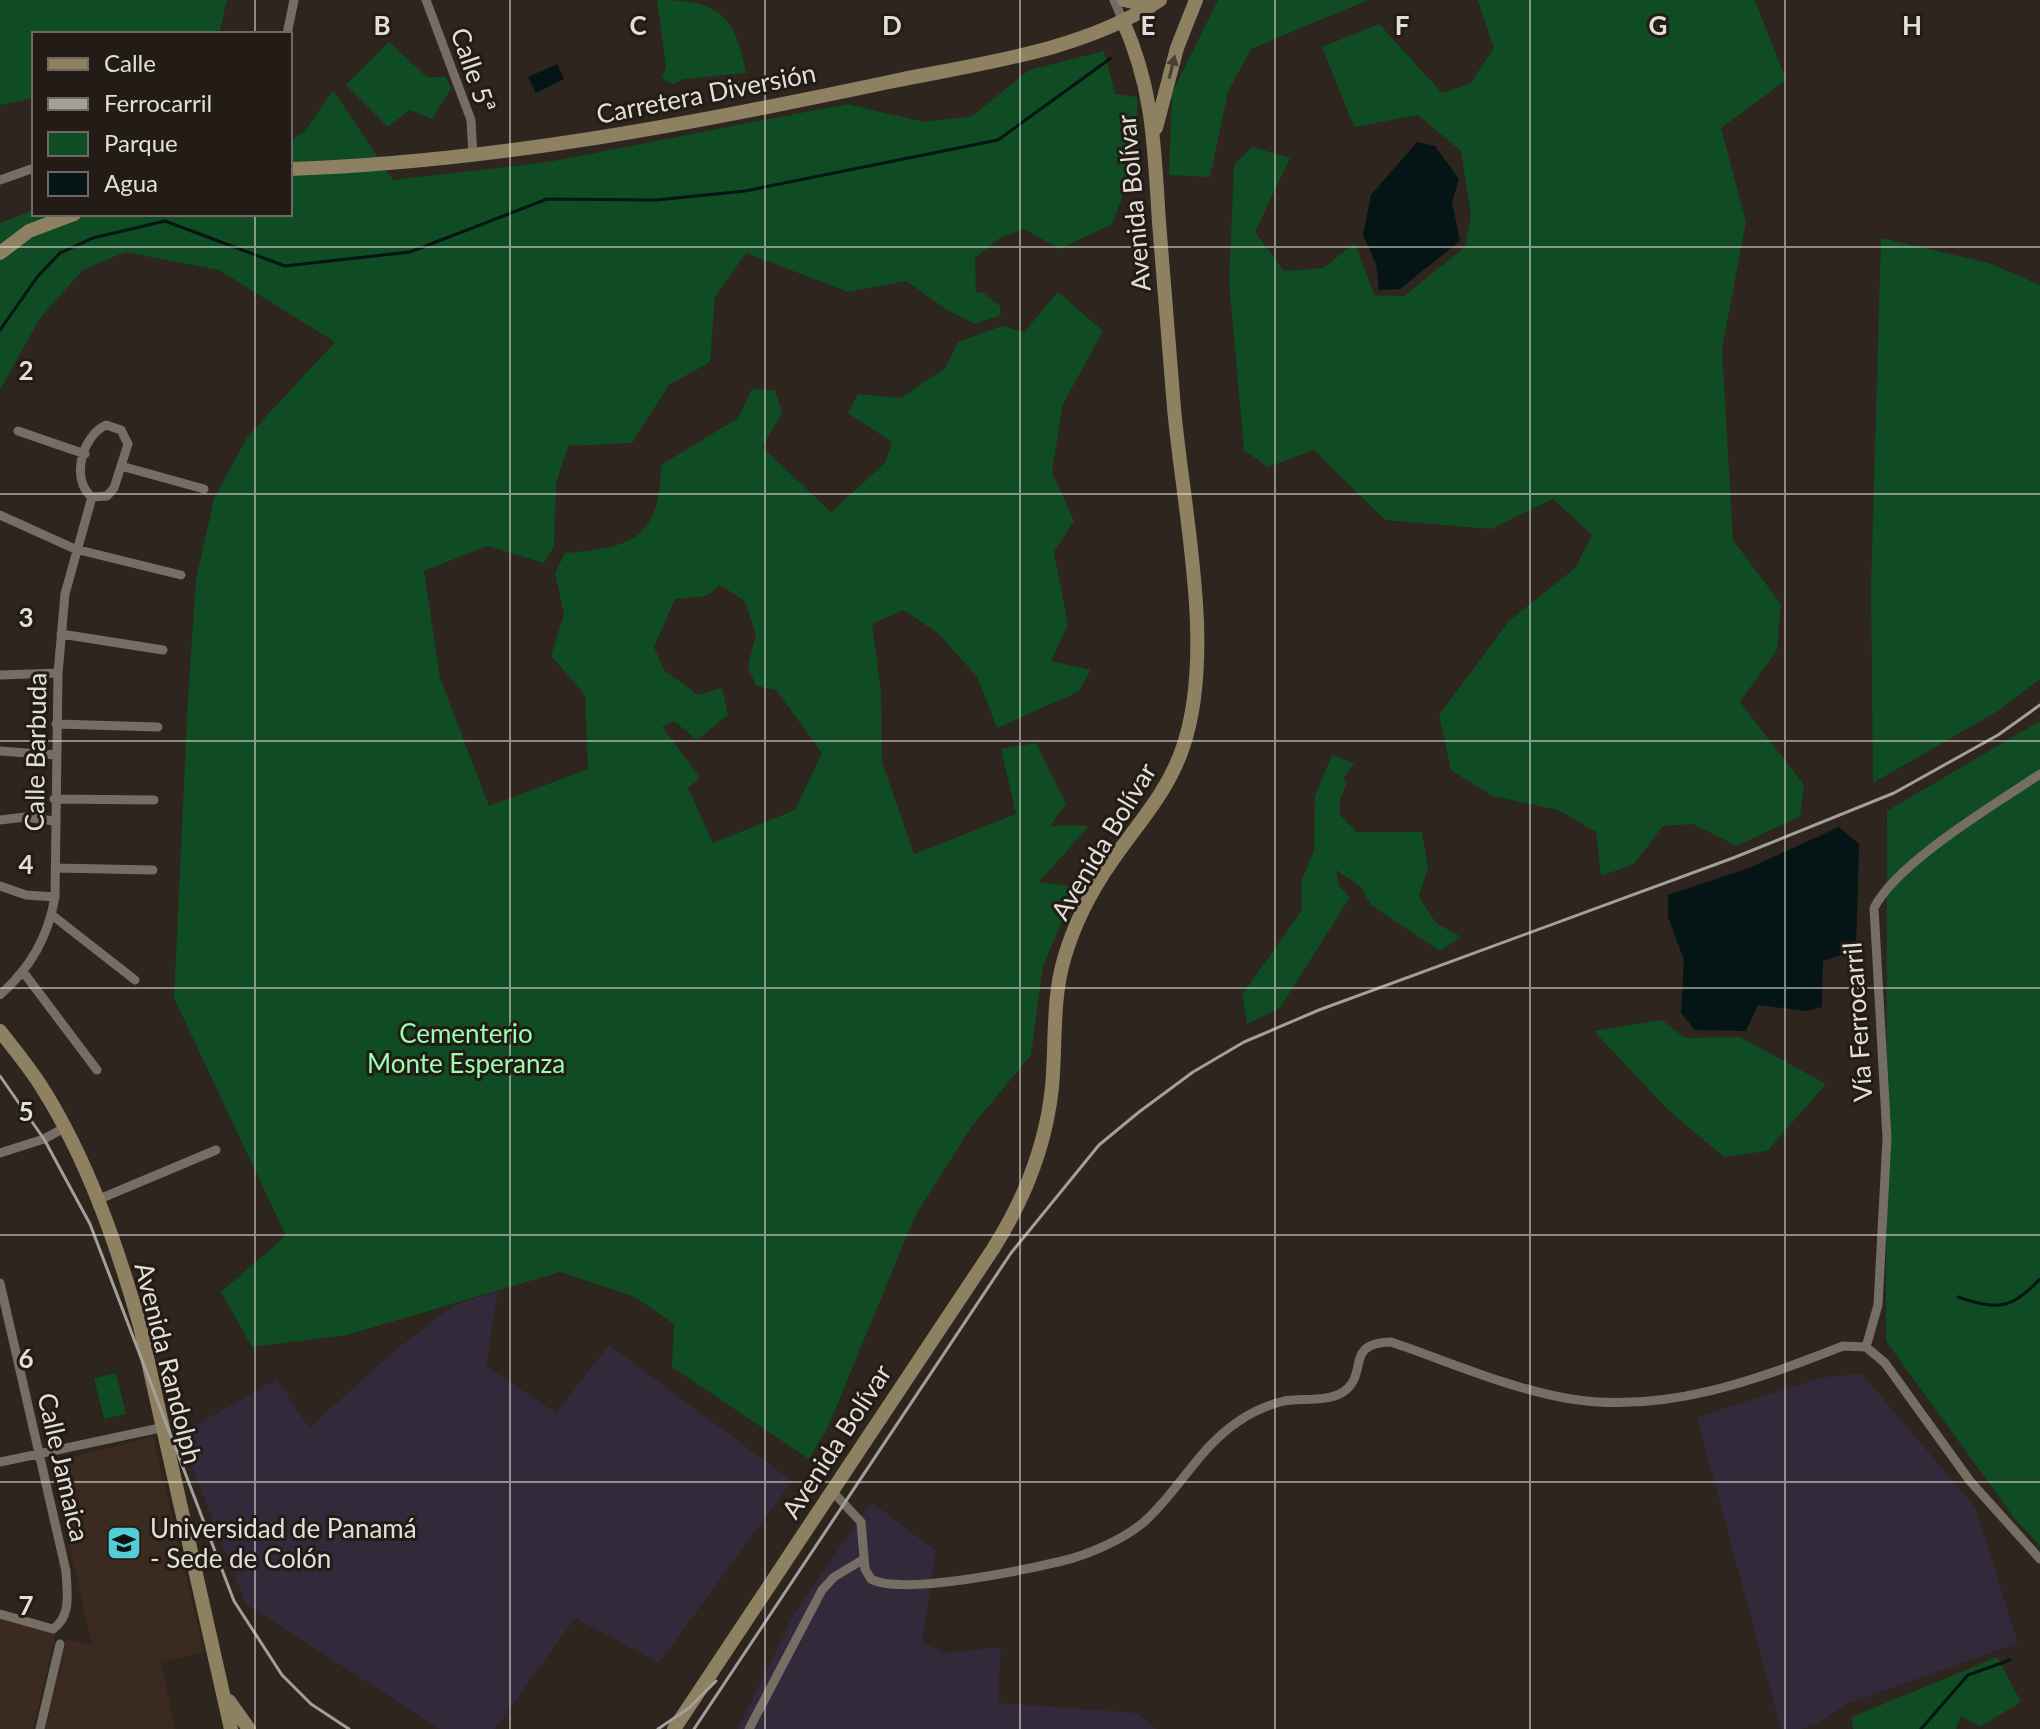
<svg xmlns="http://www.w3.org/2000/svg" width="2040" height="1729" font-family="Lato,sans-serif">
  <style>
    .industrial { fill: #322a3a }
    .education { fill: #3a2a20 }
    .green { fill: #0f4b23; fill-rule: evenodd }
    .water { fill: #051516 }
    .lines { fill: none; stroke-linecap: round; stroke-linejoin: round }
    .stream { stroke: #051516; stroke-width: 3 }
    .street { stroke: #766d64; stroke-width: 9 }
    .secondary { stroke: #8e8161; stroke-width: 14 }
    .rail { stroke: #a59f99; stroke-width: 3 }
    .oneway { fill: #483f30 }
    .grid { fill: none; stroke: #e4ded9; stroke-width: 2; stroke-opacity: 0.55 }
    .labels { text-anchor: middle; dominant-baseline: central; stroke-width: 6; stroke-linejoin: round; paint-order: stroke }
    .street-label { font-size: 26px; fill: #e4ded9; stroke: #231b15 }
    .park-label { font-size: 26px; fill: #99feaf; stroke: #231b15 }
    .poi-label { font-size: 26px; fill: #e4ded9; stroke: #231b15; text-anchor: start }
    .grid-label { font-size: 26px; text-anchor: middle; font-weight: bold; fill: #e4ded9; stroke: #231b15; stroke-width: 6; stroke-linejoin: round; paint-order: stroke }
  </style>
  <rect width="100%" height="100%" fill="#2d251e"/>
  <path class="industrial" d="M498,1291L486,1366L556,1413L609,1345L792,1481L659,1663L575,1618L495,1729H440L246,1604L179,1435L277,1379L309,1428L392,1353L454,1305Z
    M1862,1374L1975,1507L2018,1643L1849,1703L1817,1723L1800,1729H1781L1697,1417L1824,1377Z
    M871,1502L936,1551L922,1642L946,1653L1001,1647L998,1703L1137,1713L1157,1729H738L793,1616Z"/>
  <path class="education" d="M153,1437L204,1652L161,1662L175,1729H45L67,1639L92,1646L51,1462Z
    M0,1619L56,1633L33,1729H0Z"/>
  <path class="green" d="M0,0H227L219,34H34V98L0,105Z
    M657,0C718,0 735,13 746,73L683,79L673,85L662,77L666,67Z
    M1218,0H1368L1251,49L1228,92L1210,177L1169,175L1172,93Z
    M1478,0H1755L1786,80L1721,128L1746,222L1722,349L1733,540L1781,604L1777,650L1740,702L1804,785L1800,816L1737,846L1693,824L1663,826L1634,864L1601,876L1596,832L1558,810L1492,796L1451,770L1439,715L1509,621L1575,568L1592,535L1553,499L1491,529L1385,520L1314,450L1268,467L1244,450L1229,282L1234,165L1252,147L1290,158L1255,232L1284,271L1323,268L1355,243L1374,295L1404,296L1465,247L1471,216L1461,151L1418,115L1354,127L1322,47L1379,24L1442,93L1470,84L1494,48Z
    M389,42L427,77H446L451,89L432,119L410,110L388,127L346,85Z
    M1104,51L1115,94L1137,97L1139,153L1112,224L1060,249L1024,229L1000,238L975,258L976,293L982,292L1000,306L1001,315L975,324L947,310L906,281L848,292L746,253L715,297L710,362L669,385L632,443L568,446L556,484L554,547L544,563L487,546L424,571L440,678L489,806L588,769L585,695L551,656L564,614L555,573L565,553C631,548 660,539 661,465L738,418L752,389L775,390L782,413L762,447L831,512L885,463L892,442L848,413L858,394L901,398L945,368L958,342L1002,326L1024,332L1058,292L1103,331L1063,404L1052,472L1074,521L1054,552L1068,625L1051,661L1091,670L1078,692L997,728L977,677L938,633L903,610L872,624L881,691L882,762L914,854L1016,814L1001,749L1036,743L1066,804L1050,826H1089L1039,882L1077,887L1043,966L1031,1055L972,1126L915,1216L828,1427L809,1459L672,1367L674,1324L635,1297L560,1272L347,1335L252,1347L221,1292L286,1236L174,998L188,698L196,580L214,498L248,436L335,342L219,270L125,252L83,270L40,318L0,390V223L34,210V214H290V142L306,130L333,90L393,180L548,162L847,104L924,122L972,116L1029,70ZM720,585L745,601L756,634L748,667L756,686L776,690L822,753L795,810L713,843L688,788L700,778L662,727L674,721L697,740L728,715L722,688L698,695L664,670L654,647L675,599L707,596Z
    M1881,238L1989,263L2040,285V679L1998,711L1873,783L1871,587Z
    M2040,721V1546L2015,1519L1886,1341L1887,811Z
    M1332,755L1354,763L1343,779L1347,782L1340,800V815L1357,832H1422L1428,867L1419,897L1436,923L1461,937L1440,951L1371,905L1360,886L1336,870L1339,886L1350,897L1280,1008L1247,1024L1242,995L1302,910L1301,882L1314,851L1315,796Z
    M1662,1020L1685,1038L1740,1037L1826,1084L1767,1151L1724,1157L1668,1110L1594,1031Z
    M116,1373L126,1414L104,1419L94,1378Z
    M1997,1657L2021,1702L1980,1727L1961,1716L1956,1729H1853L1852,1717Z"/>
  <path class="water" d="M557,64L564,79L536,93L528,77Z
    M1417,142L1435,146L1459,179L1452,202L1460,241L1400,289L1379,290L1376,264L1363,235L1371,195Z
    M1839,827L1859,844L1856,950L1823,961L1822,1007L1807,1011L1758,1005L1746,1031L1695,1030L1681,1013L1684,960L1668,917V895L1749,868Z"/>
  <g class="lines">
    <path class="stream" d="M0,330L38,276L60,253L93,238L165,221L285,266L410,252L547,199L656,200L745,191L998,140L1111,58
      M1958,1297C1998,1310 2010,1310 2040,1279
      M1921,1729L1968,1675L2010,1660"/>
    <path class="street" d="M426,0L471,120L473,156
      M1114,0L1123,21
      M287,34L294,0
      M0,180L34,168
      M106,425L121,430L128,444L114,488L107,496L92,497C70,480 82,436 106,425Z
      M18,431L85,454
      M121,466L204,489
      M0,515L75,549L181,575
      M61,634L163,650
      M0,675L58,673
      M56,724L158,727
      M0,751L55,755
      M54,799L154,800
      M0,820L25,817L54,821
      M56,868L153,870
      M0,886L26,895L55,897
      M52,915L135,980
      M24,973L97,1070
      M0,995C31,967 48,937 55,897L58,673L65,594L92,497
      M0,1153L44,1139L64,1128
      M97,1200L216,1150
      M0,1283L66,1571C67,1592 72,1616 53,1629L0,1614
      M1866,1347L1878,1305L1887,1138L1874,908C1897,862 1996,804 2040,774
      M0,1462L160,1428
      M832,1491L861,1522L865,1569L871,1579C902,1596 1024,1570 1062,1561C1088,1555 1124,1539 1144,1522C1179,1491 1199,1447 1239,1421C1252,1412 1268,1405 1284,1401C1301,1398 1328,1402 1343,1392C1370,1374 1343,1343 1391,1342C1450,1362 1510,1389 1571,1399C1666,1414 1756,1380 1843,1346L1866,1347L1885,1363L1970,1481L2040,1559
      M40,1729L60,1644
      M749,1729L822,1590L834,1577L864,1559"/>
    <path class="secondary" d="M1124,0L1151,6
      M1156,128L1177,48L1196,0
      M290,169C493,162 691,124 889,82C980,63 1081,52 1160,0
      M0,253L29,231L74,214
      M0,1031C14,1049 29,1067 41,1086C87,1158 117,1245 140,1326L231,1729
      M229,1701L249,1729
      M674,1729L993,1249C1024,1200 1046,1146 1052,1087C1056,1045 1052,1000 1064,959C1074,924 1091,891 1112,861C1138,823 1168,792 1183,747C1216,650 1183,510 1174,408C1169,346 1164,284 1159,222C1154,147 1154,91 1123,21"/>
    <path class="rail" d="M0,1076L44,1139L90,1224L234,1601L282,1675L311,1704L349,1729
      M658,1729L689,1708L716,1681
      M694,1729L1011,1253L1099,1145L1139,1112L1193,1072L1244,1042L1319,1010L1733,858L1894,793L1998,735L2040,705"/>
  </g>
  <defs><path id="oneway-solid" d="M-6-.8H1V-3.2L6.5 0L1 3.2V.8H-6Z" transform="scale(2)"/></defs>
  <use class="oneway" href="#oneway-solid" transform="translate(1172 67) rotate(-76)"/>
  <path class="grid" d="M255,0V34M510,0V1729M765,0V1729M1020,0V1729M1275,0V1729M1530,0V1729M1785,0V1729M255,214V1729M0,247H2040M0,494H2040M0,741H2040M0,988H2040M0,1235H2040M0,1482H2040"/>
  <defs>
    <g id="university-square" transform="scale(1.8)"><rect x="-9" y="-9" width="18" height="18" rx="4" fill="#52ccd6" stroke="#231b15"/><path d="M0-5L7-2L0 1L-7-2ZM-4 1L0 2.5L4 1V4Q0 6-4 4Z" fill="#111"/></g>
  </defs>
  <g fill-rule="evenodd">
    <use href="#university-square" x="124" y="1543"/>
  </g>
  <g class="labels">
    <g class="street-label">
      <text transform="translate(474 70) rotate(71)">Calle 5ª</text>
      <text transform="translate(706 93) rotate(-11)">Carretera Diversión</text>
      <text transform="translate(1133 203) rotate(-95)">Avenida Bolívar</text>
      <text transform="translate(35 752) rotate(-89)">Calle Barbuda</text>
      <text transform="translate(1103 841) rotate(-59)">Avenida Bolívar</text>
      <text transform="translate(1857 1022) rotate(-94)">Vía Ferrocarril</text>
      <text transform="translate(169 1363) rotate(76)">Avenida Randolph</text>
      <text transform="translate(836 1441) rotate(-57)">Avenida Bolívar</text>
      <text transform="translate(64 1467) rotate(77)">Calle Jamaica</text>
    </g>
    <g class="park-label">
      <text x="466" y="1033">Cementerio<tspan x="466" dy="30">Monte Esperanza</tspan></text>
    </g>
    <g class="poi-label">
      <text x="150" y="1528">Universidad de Panamá<tspan x="150" dy="30">- Sede de Colón</tspan></text>
    </g>
  </g>
  <g class="grid-label">
    <text x="382" y="35">B</text>
    <text x="638" y="35">C</text>
    <text x="892" y="35">D</text>
    <text x="1148" y="35">E</text>
    <text x="1402" y="35">F</text>
    <text x="1658" y="35">G</text>
    <text x="1912" y="35">H</text>
    <text x="26" y="380">2</text>
    <text x="26" y="627">3</text>
    <text x="26" y="874">4</text>
    <text x="26" y="1121">5</text>
    <text x="26" y="1368">6</text>
    <text x="26" y="1615">7</text>
  </g>
  <rect x="32" y="32" width="260" height="184" fill="#231b15" stroke="#706963" stroke-width="2"/>
  <rect x="48" y="58" width="40" height="12" fill="#8e8161" stroke="#706963" stroke-width="2"/>
  <text x="104" y="72" font-size="24" fill="#e4ded9">Calle</text>
  <rect x="48" y="98" width="40" height="12" fill="#a59f99" stroke="#706963" stroke-width="2"/>
  <text x="104" y="112" font-size="24" fill="#e4ded9">Ferrocarril</text>
  <rect x="48" y="132" width="40" height="24" fill="#0f4b23" stroke="#706963" stroke-width="2"/>
  <text x="104" y="152" font-size="24" fill="#e4ded9">Parque</text>
  <rect x="48" y="172" width="40" height="24" fill="#051516" stroke="#706963" stroke-width="2"/>
  <text x="104" y="192" font-size="24" fill="#e4ded9">Agua</text>
</svg>
